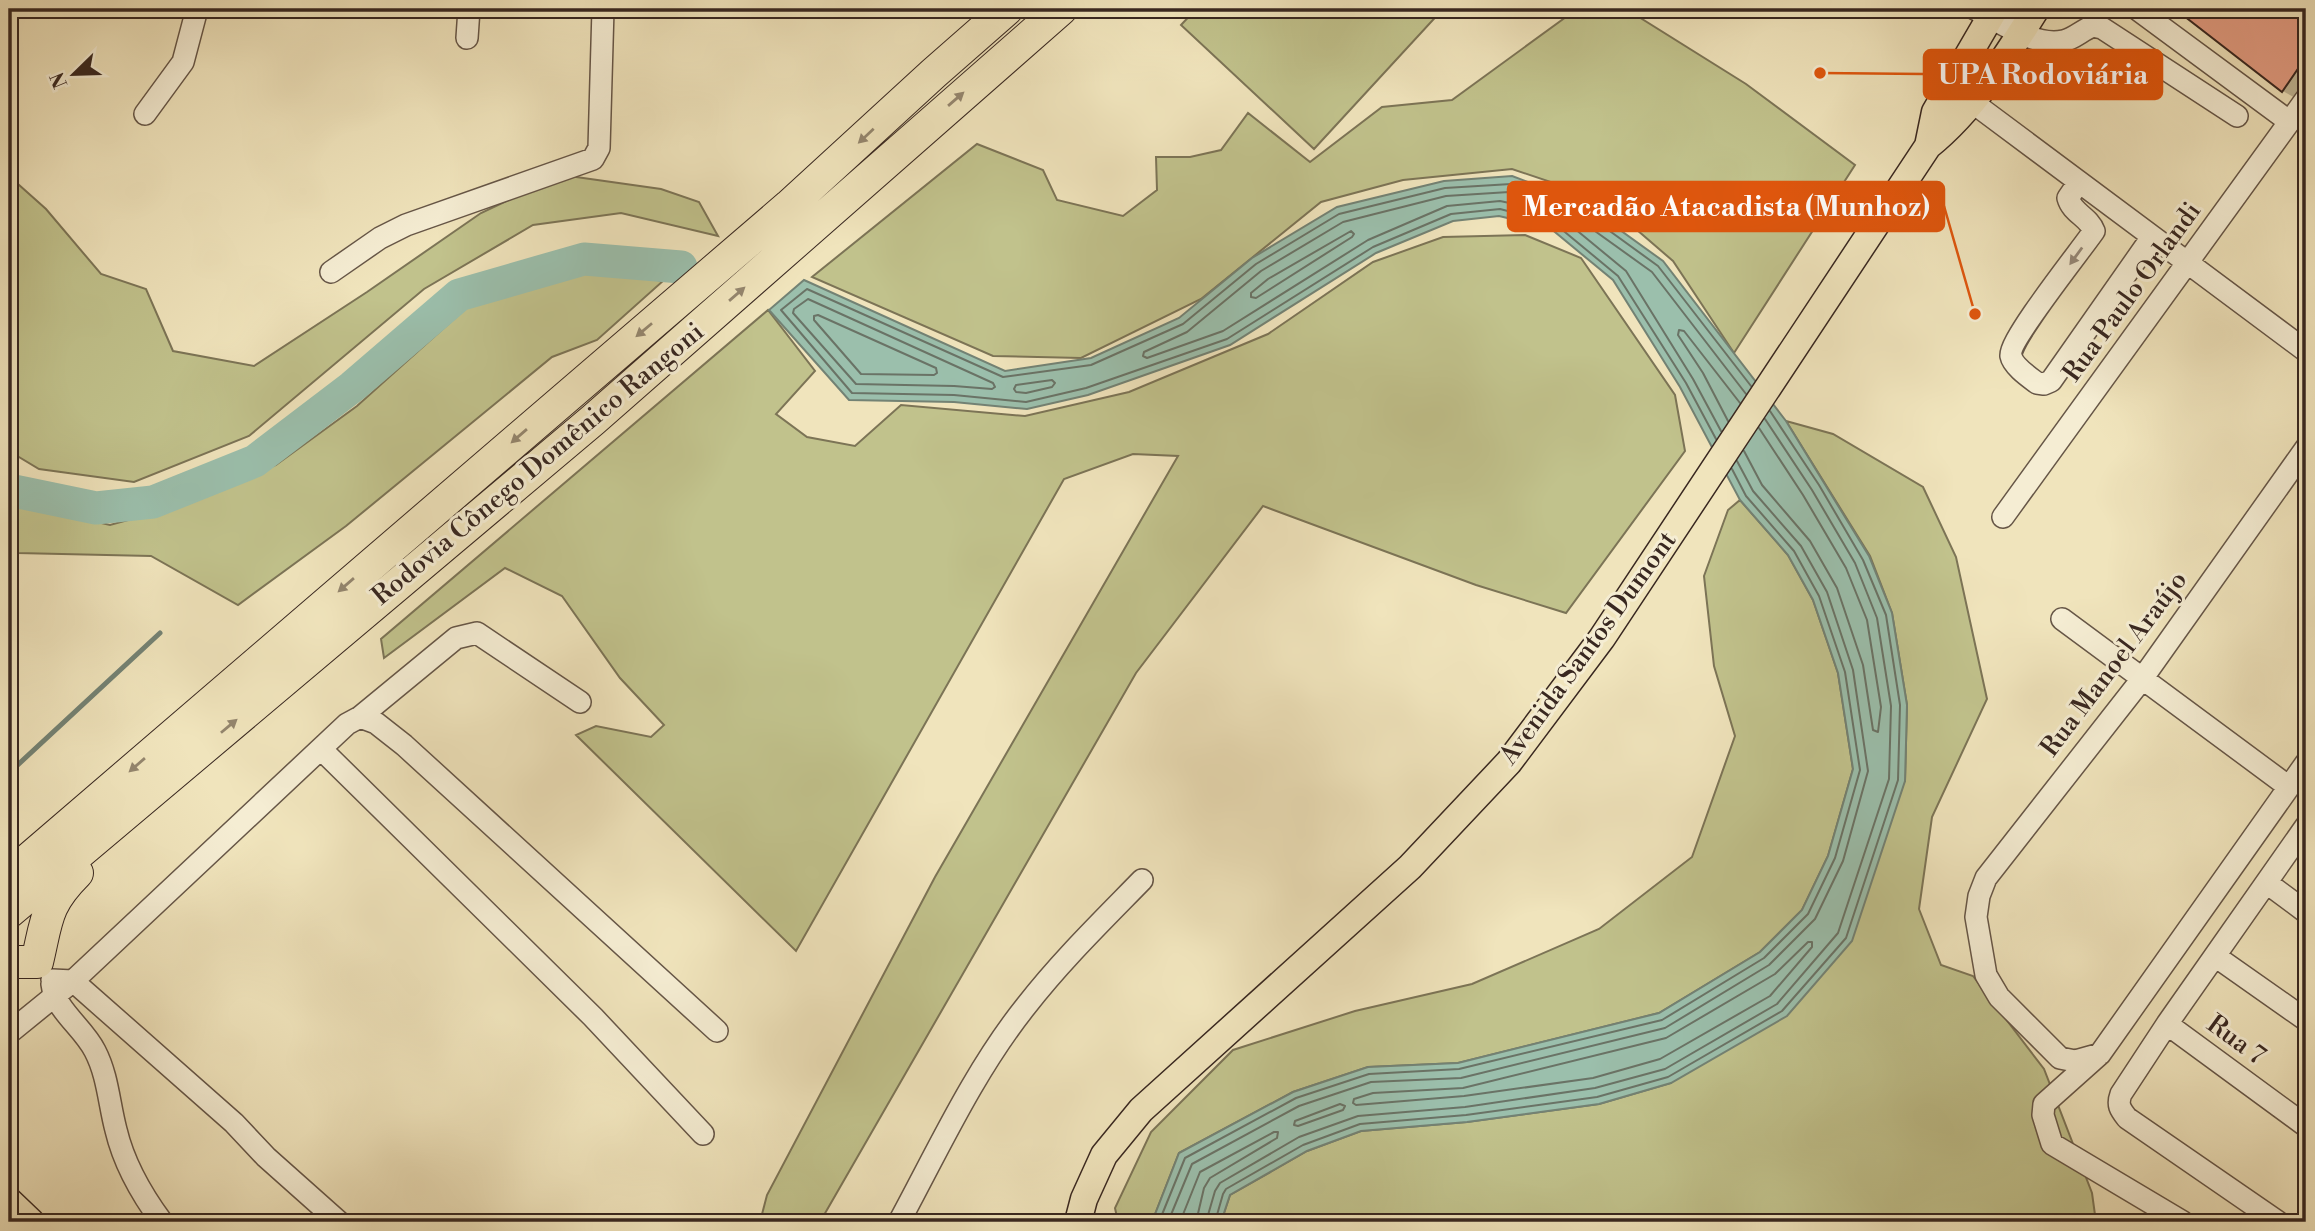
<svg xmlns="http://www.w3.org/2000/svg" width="2315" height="1231" font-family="'Libre Bodoni',serif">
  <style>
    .green { fill: #c1c28c; stroke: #7c7456; stroke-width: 2 }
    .water { fill: #9bbfac; stroke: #738274; stroke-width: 2 }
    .shadow { fill: #0003 }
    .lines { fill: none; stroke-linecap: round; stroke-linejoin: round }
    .shore { stroke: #6a7366; stroke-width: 2 }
    .stream { stroke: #738274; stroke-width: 5 }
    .river { stroke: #9bbfac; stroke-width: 33 }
    .building { fill: #e49d83; stroke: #382720; stroke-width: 2 }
    .minor-casing { stroke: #665647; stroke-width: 24 }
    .major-casing { stroke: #382720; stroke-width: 29 }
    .highway-casing { stroke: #382720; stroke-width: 34 }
    .minor { stroke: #f5edd3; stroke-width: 21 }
    .major { stroke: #f0e4bc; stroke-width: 26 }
    .highway { stroke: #f0e4bc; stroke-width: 32 }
    .oneway { fill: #94866e }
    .oneway2 { fill: #968a7a }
    .labels { text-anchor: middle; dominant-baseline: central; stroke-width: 6; stroke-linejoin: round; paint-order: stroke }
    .street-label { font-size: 26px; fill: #382720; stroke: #f5edd3 }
    .leader { fill: none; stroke: #df560d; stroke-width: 2.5 }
    .callout-dot { fill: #df560d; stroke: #f5edd3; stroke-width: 2.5 }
    .callout { fill: #df560d; stroke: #df560d; stroke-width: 2.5 }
    .callout-label { font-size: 28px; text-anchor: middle; font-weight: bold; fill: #fff }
  </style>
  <rect width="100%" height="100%" fill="#f0e4bc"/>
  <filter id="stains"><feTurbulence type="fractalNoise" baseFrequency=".00286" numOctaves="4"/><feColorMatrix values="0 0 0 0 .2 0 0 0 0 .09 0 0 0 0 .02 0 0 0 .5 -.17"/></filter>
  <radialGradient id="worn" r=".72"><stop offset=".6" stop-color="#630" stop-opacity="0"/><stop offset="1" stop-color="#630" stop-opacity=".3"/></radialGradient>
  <path class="green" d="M1196,9H1443L1314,149L1181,25Z
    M1577,9H1626L1746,84L1855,165L1734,353L1673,261L1601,199L1512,169L1403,180L1321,202L1201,299L1081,358L993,356L812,277L977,144L1043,170L1057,200L1123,216L1157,190L1156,157H1190L1221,150L1248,113L1310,162L1382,107L1452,100Z
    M562,175L661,189L699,202L718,236L621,213L533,225L424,289L249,436L134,482L39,469L9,451V176L46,209L101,274L146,289L173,351L254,366L367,292L481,213Z
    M1525,235L1581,258L1675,395L1685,451L1566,613L1476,585L1263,506L1136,673L820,1222H760L767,1195L935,877L1178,456L1133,454L1064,479L796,951L576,735L596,726L651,737L664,725L620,678L562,596L505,568L384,658L381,639L768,310L815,371L776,414L807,437L855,446L901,405L1025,416L1129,392L1268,334L1373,262L1443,237Z
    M574,266L663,281L597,340L552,357L346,526L238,605L151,556L17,553L9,549V502L110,525L190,503L276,465L357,406L465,309L504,288Z
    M1786,421L1833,434L1923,487L1956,557L1987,699L1932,817L1919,909L1941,965L1973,976L2044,1069L2092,1193L2096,1222H1221L1230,1195L1307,1151L1361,1131L1467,1122L1599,1104L1671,1083L1905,781L1907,705L1892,613L1870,556Z
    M1740,500L1788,555L1813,600L1838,673L1853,769L1828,856L1802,910L1760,952L1659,1013L1458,1063L1368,1067L1293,1092L1179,1153L1152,1222H1118L1115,1208L1151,1132L1233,1050L1355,1011L1472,984L1599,929L1692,857L1735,736L1714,666L1704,576L1728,510Z"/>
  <path class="water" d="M1512,176L1581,202L1663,261L1786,421L1869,556L1892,613L1907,705L1905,781L1852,941L1787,1016L1671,1083L1599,1104L1467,1122L1361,1131L1307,1151L1230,1195L1221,1222H1152L1179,1153L1293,1092L1368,1067L1458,1063L1659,1013L1760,952L1802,910L1828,856L1853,769L1838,673L1813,600L1788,555L1740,500L1680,387L1613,280L1550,228L1499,216L1453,221L1376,253L1230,345L1088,395L1027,409L954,402L849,400L769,310L804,280L1005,371L1091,358L1179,318L1252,258L1337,207L1444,181Z"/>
  <path class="shadow" d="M2178,9H2306V96L2302,102L2283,91Z"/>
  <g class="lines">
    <path class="shore" d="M1509,192L1535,201L1537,206L1533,208L1500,201L1447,206L1368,240L1223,331L1147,358L1143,356L1144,352L1187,332L1261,271L1343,222L1446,196Z
      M1351,231L1354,234L1352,237L1256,298L1251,297V293L1268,279Z
      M808,299L993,383L995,387L992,389L954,386L856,384L793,313L794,309Z
      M818,315L936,368L937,373L934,375L861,374L814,320V316Z
      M1052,380L1055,383L1052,387L1026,393L1016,392L1014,389L1016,385Z
      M1728,421L1703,373L1678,335L1679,330L1684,331L1740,403
      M1721,431L1693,379L1626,271L1563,219V214L1574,216L1652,272L1746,394
      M1716,439L1686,383L1618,276L1554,223L1500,209L1451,214L1373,247L1227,339L1086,388L1026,402L954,395L852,393L781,310L807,289L1003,377L1091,365L1183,324L1256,264L1339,214L1445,188L1511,184L1578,208L1658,266L1751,386
      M1744,451L1762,485L1810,541L1837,588L1863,665L1873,730L1878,732L1881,707L1867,620L1846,568L1803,495L1759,428
      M1808,942H1812V947L1770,996L1660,1059L1593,1078L1464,1096L1356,1105L1353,1103L1354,1099L1373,1093L1463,1088L1666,1038L1775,974Z
      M1340,1104L1345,1106L1343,1110L1298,1126L1294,1125L1295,1121Z
      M1159,1222L1185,1158L1296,1098L1369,1074L1459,1069L1662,1020L1764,958L1808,914L1835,858L1860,770L1845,672L1819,596L1794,551L1746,496L1732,469
      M1168,1222L1192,1164L1299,1106L1371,1082L1461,1078L1665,1028L1769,965L1815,919L1843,861L1868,771L1853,670L1827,592L1801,546L1753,491L1737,461
      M1180,1222L1200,1172L1274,1132H1278L1277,1138L1210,1178L1204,1188L1196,1222
      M1206,1222L1215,1191L1220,1183L1299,1137L1358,1116L1465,1107L1595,1088L1665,1069L1777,1004L1838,933L1889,779L1891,706L1877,618L1855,563L1812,490L1765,419
      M1215,1222L1223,1194L1226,1189L1303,1145L1360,1124L1466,1115L1597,1097L1668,1077L1782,1011L1846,938L1898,780L1900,705L1886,615L1863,560L1819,485L1770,411"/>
    <path class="stream" d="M9,773L160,633"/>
    <path class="river" d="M9,490L96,508L153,502L255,461L352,387L459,295L584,259L681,267"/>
  </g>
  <path class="building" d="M2175,9H2306V57L2282,92Z"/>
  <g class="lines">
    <g class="minor-casing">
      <path id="minor" d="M1975,9C2001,22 2034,47 2063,41C2074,39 2082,30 2093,26L2102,28L2237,116
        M2137,9L2290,122
        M467,38L469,9
        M1972,102L2306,351
        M145,114L183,62L197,9
        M2079,182L2068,198C2072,213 2089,217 2094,231C2081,250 2008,341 2011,356C2013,366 2029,377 2037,383L2044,384L2051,381L2152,237
        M331,272L380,238L406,225L593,159L599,148L603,9
        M2003,517L2306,99
        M2062,619L2289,787
        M360,717L456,638L477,633L580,702
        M322,750L593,1017L703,1134
        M2267,883L2306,912
        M2215,956L2306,1020
        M52,980L73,981L234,1123L266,1157L339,1222
        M52,984C55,1010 83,1027 95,1051C108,1076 109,1104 116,1130C124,1164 142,1195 162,1222
        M2167,1024L2306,1126
        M9,1033L73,981L347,724L360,717L376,723L404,745L717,1031
        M2100,1054L2075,1061L2060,1058L1999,997L1986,975L1976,917L1979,896L1986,878L2142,679L2306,448
        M899,1222C938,1150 974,1071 1026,1006C1061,961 1102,921 1142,880
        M2183,1222L2052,1144L2043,1115L2044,1104L2100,1054L2306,763
        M2278,1222L2127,1118C2120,1109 2117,1105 2121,1094L2167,1024L2306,826"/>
    </g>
    <g class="major-casing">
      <path id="major" d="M1928,146L1935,112L1995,9
        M9,1201L31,1222
        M1078,1222L1084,1199L1104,1155L1141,1110L1410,867L1509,762L1602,638L1928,146C1973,110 2006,57 2036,9"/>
    </g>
    <g class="highway-casing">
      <path id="highway" d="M9,876L789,206L934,73L1007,9
        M9,912L593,420L1061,9
        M9,962H37C47,920 45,905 77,873"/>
    </g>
    <use href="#minor" class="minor"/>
    <use href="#major" class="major"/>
    <use href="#highway" class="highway"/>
  </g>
  <defs><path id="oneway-solid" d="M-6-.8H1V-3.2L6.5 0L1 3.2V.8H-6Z" transform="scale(1.75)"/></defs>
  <g class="oneway">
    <use href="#oneway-solid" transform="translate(956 99) rotate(-41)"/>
    <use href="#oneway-solid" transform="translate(866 136) rotate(137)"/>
    <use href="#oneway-solid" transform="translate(737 294) rotate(-41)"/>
    <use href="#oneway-solid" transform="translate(644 330) rotate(140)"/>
    <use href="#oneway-solid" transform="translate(519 436) rotate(139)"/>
    <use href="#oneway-solid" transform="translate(346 585) rotate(139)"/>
    <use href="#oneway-solid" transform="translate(229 726) rotate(-40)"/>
    <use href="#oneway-solid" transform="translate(137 765) rotate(139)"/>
  </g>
  <use class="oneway2" href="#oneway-solid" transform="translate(2076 256) rotate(126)"/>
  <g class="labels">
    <g class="street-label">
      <text transform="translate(2132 292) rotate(-54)">Rua Paulo Orlandi</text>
      <text transform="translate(538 464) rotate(-40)">Rodovia Cônego Domênico Rangoni</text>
      <text transform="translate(1588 648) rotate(-54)">Avenida Santos Dumont</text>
      <text transform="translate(2114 664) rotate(-53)">Rua Manoel Araújo</text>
      <text transform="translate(2236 1040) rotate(36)">Rua 7</text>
    </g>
  </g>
  <path class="leader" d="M1820 73L1924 74M1975 314L1944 206"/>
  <g class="callout-dot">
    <circle cx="1820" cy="73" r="7"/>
    <circle cx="1975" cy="314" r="7"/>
  </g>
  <g class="callout">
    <rect x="1924" y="50" width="238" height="49" rx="7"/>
    <rect x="1508" y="182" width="436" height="49" rx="7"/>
  </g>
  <g class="callout-label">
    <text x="2043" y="84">UPA Rodoviária</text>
    <text x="1726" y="216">Mercadão Atacadista (Munhoz)</text>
  </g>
  <rect width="2315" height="1231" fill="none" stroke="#f0e4bc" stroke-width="35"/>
  <rect x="10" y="10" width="2294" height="1210" fill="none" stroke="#382720" stroke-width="3.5"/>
  <rect x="18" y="18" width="2280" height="1196" fill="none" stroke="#382720" stroke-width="2"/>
  <g transform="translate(74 74) rotate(247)" stroke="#f5edd3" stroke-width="5" paint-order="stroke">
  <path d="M0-5L12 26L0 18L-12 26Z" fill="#382720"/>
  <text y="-10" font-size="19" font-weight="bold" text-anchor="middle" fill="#382720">N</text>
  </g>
  <rect width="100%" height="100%" filter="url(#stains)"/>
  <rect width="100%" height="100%" fill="url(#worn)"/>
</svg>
